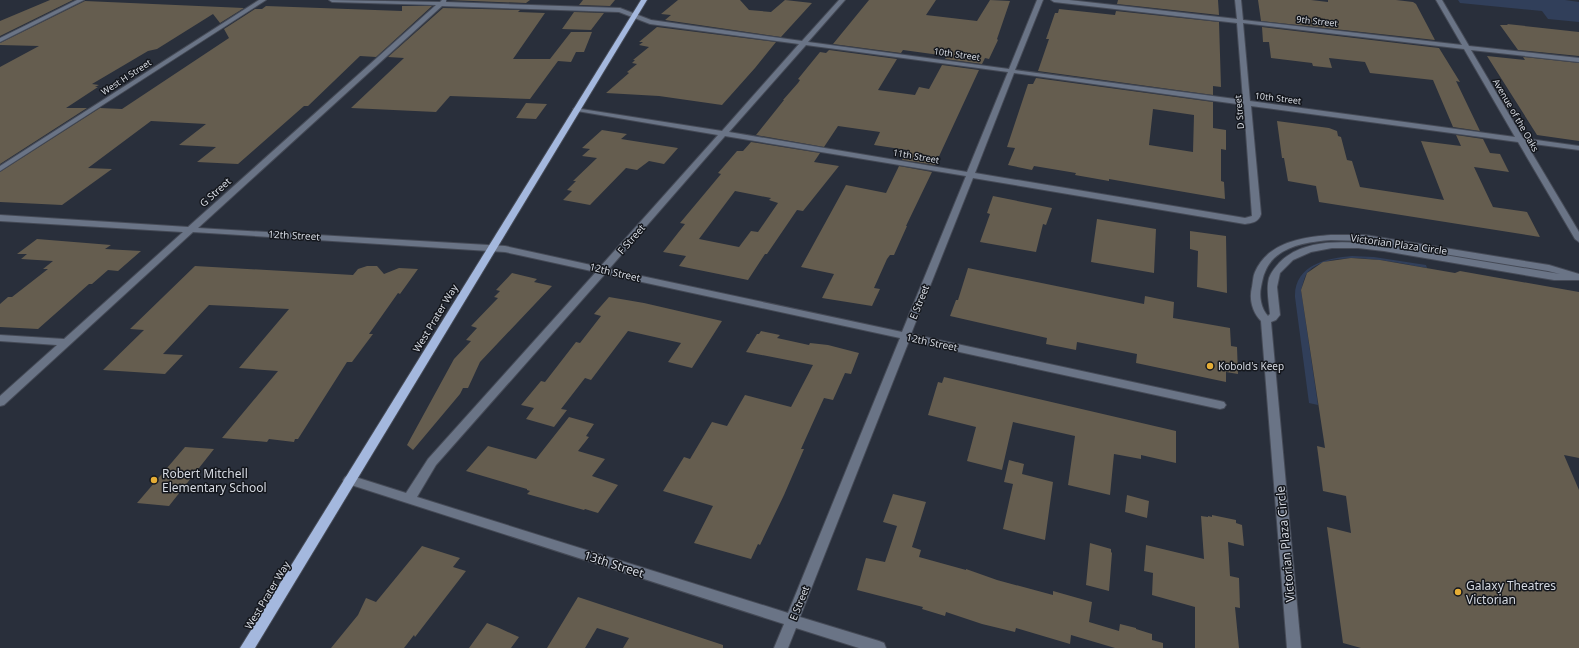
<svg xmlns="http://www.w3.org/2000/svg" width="1579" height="648" font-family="'Noto Sans',sans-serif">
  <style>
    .green { fill: #313f5a }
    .building { fill: #655d4f; fill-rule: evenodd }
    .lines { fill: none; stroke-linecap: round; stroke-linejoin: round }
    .minor-casing { stroke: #454a56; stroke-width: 2 }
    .major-casing { stroke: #454a56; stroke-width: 2 }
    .minor { fill: #6a7486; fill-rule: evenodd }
    .major { fill: #a4b8de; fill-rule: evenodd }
    .poi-dot { fill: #e5ad35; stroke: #14171d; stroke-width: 1.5 }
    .labels { text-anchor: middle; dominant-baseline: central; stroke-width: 3; stroke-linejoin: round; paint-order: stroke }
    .far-street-label { font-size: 9px; fill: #d6dae2; stroke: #14171d }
    .street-label { font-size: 10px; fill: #d6dae2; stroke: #14171d }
    .poi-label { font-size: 10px; fill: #d6dae2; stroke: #14171d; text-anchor: start }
    .near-poi-label { font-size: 12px; fill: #d6dae2; stroke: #14171d; text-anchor: start }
    .near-street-label { font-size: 12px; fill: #d6dae2; stroke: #14171d }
  </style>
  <rect width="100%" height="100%" fill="#292f3b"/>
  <path class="green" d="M1458,0H1565L1579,2V22L1548,19L1542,11L1460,3Z
    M1352,256L1374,257L1426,265L1427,268C1396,263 1332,247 1308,272C1304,276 1303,285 1301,290L1318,405L1309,403L1295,297C1294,265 1327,258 1352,256Z"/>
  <path class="building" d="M50,0H73L0,36V21Z
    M448,0H530L526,3Z
    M583,0H615L610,6L579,5Z
    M678,0H740L749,10L771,12L785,0L812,3L781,37L665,20L671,15L661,14Z
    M869,0H936L926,15L977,21L990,0L1010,1L997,39L998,40L989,59L985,58L982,64L945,59L947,56L903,50L901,53L833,44Z
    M1118,0H1218L1219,15L1117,4Z
    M1258,0H1311L1328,2V0H1396L1413,2L1416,4L1435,40L1261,21Z
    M85,1L244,8L220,23L213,14L157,49L148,51L92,84L99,85L95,87H98L66,108H87L0,164V67L39,46L0,45V43Z
    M266,6L402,11V6H432L376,57L360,56L308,106H304L238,164L197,162L216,147L179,145L206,124L151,121L88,168L112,169L62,205L0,202V172L100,108L122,109L229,38L224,29L255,9H262Z
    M443,8L520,10L518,12L545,13L513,59H550L571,32H592L584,52H576L571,62L558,61L530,99L450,96L436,112L351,108L404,58L388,57Z
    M1059,9L1115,15L1116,11L1219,22L1221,87L1213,86V95L1038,71L1049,39H1046L1055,13H1058Z
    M574,12L604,13L591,30L562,29Z
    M1507,24L1579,32V56L1518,50L1500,25H1508Z
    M657,27L776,42L755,68L722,105L659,96L606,93L629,73L627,72L637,64L632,63L635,60H633L649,47L639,45L643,42H639Z
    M1262,27L1439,48L1460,82L1456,81L1480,131L1453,127L1433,80L1370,73L1365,62L1329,58L1332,68L1313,66L1312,63L1271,58L1269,42H1263Z
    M829,50L897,59L878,90L915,95L919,87L929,89L942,65L979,70L935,165L902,160L907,150L874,145L880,132L838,126L824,147L756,135L784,100H783L798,83L800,80L798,79L820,52L826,53Z
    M1487,56L1525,60L1523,57L1579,63V141L1537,135Z
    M1036,78L1213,102V128L1226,130V150L1221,149V181L1224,182L1225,199L1109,179V181L1075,175L1076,173L1034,166L1032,170L1008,165L1015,148L1007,147L1028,84H1033ZM1153,109L1194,115L1193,152L1149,145Z
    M526,103L547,104L536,119L516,118Z
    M1277,121L1329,128L1337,131L1338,136L1341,137L1347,160L1352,161L1360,187L1444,200L1421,141L1461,146L1456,135L1483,139L1490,153L1500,154L1509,172L1474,167L1493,207L1527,212L1540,237L1319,202L1316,186L1288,181L1284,158H1282Z
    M602,130L627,134L621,139L678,148L664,164L649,161L637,170L626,168L590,205L563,200L572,191L567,190L576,181H573L597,158L582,156L590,149L582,148Z
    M751,142L820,153L814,162L839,166L803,211L797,210L767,254H765L748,280L679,266L686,256L663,252L685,224L680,223L721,174L718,173L737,151H743ZM735,191L771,198L769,200L778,203L758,232L751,231L739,247L699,239Z
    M899,166L932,172L906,226H907L894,255H890L887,259L874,288L880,289L872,306L822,298L834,274L801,267L846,185L886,193Z
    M993,196L1052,208L1046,225L1043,224L1036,252L980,242L990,214L987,213Z
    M1097,219L1156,229L1154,273L1091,262Z
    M1190,231L1226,236L1227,293L1197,287L1198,251L1190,249Z
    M37,239L111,245L105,249L141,251L118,271L108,270L92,284H89L38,329L0,327V304L8,297H12L48,269H43L53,261L21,259L27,254H17Z
    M1351,258L1380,260L1455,273L1460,271L1579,292V458L1564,455L1579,490V648H1361L1343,643L1327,527L1351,533L1346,496L1323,491L1317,446L1325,448L1301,290L1307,273L1323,262Z
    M195,266L353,275L358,269L367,266H377L384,274L399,268L418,269L400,294L398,293L369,334H373L352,362H347L298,439H295L294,442L269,439L267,442L222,438L278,371L239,368L289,309L209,305L163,354L183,355L165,374L103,370L144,330L130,329Z
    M968,268L1144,304L1145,296L1174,302L1173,318L1230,328L1231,346L1237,347L1238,374L1226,372V382L1136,363L1137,354L1077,342L1076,350L1046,344L1047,338L950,316L956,300H958Z
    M512,273L537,279L534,282L552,286L480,362L468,388H463L460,394L413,450L407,445L454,359L471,341L466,340L477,328L471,326L498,298L494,297L500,291L496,290Z
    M609,297L644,303L722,321L692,368L668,362L681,343L628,331L591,380L585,378L561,409L567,410L554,427L526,419L534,408L521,405L541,381L545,382L576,342L580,343L601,316L594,314Z
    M761,331L780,335L777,338L809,345L810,343L828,345L859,353L851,374L845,373L833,400L824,398L801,449H804L784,495L760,545L758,544L751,559L694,543L713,506L663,491L684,457L690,459L712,422L727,426L745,395L791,407L813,365L746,352L757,334H759Z
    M944,377L1176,431V463L1141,455V459L1114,454L1110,495L1068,485L1075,436L1013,422L1002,470L967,461L976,427L928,415L938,382L942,383Z
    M569,417L594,424L586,436L589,437L578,451L605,459L592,476L618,485L598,513L585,509L584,510L527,494L530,491L527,490V489L466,471L488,446L536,459Z
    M185,447L214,449L169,506L137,503Z
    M1009,460L1024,464L1022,474L1053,482L1045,540L1003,529L1013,484L1004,482Z
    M893,494L926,502L912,547L921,550L919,557L966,570V569L997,580L1053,595V591L1092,602L1089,622L1119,631L1120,624L1136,628V629L1152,634V640L1163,643V648H1115L1071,635L1070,644L1016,628L1015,632L982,624L946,612L945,616L922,609L923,607L857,590L866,558L885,562L897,526L883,522Z
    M1127,495L1149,501L1147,518L1125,512Z
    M1212,515L1236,520V523L1242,525L1244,546L1228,542L1230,576L1239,578L1240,608L1235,607L1239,648H1195V607L1152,595L1153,573L1144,571L1146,545L1204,559L1201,516L1208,517V516L1212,517Z
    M1090,543L1111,549V552L1112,553L1109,591L1086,585Z
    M422,546L460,558L453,567L466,571L415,637L414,635L404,648H331L358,615L366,598L376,602Z
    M578,597L723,645V648H623L629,638L597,628L585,648H547Z
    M487,623L497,627L519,637L511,648H469Z"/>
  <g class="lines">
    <g class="minor-casing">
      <path id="minor" d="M77,0H84L0,42V38Z
        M259,0H266L0,171V166Z
        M329,0L440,2L442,0H446V2L620,8L651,20L802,41L839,0H845L808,42L1009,69L1037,0H1043L1015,70L1243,100L1237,23L1054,2L1051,0H1069L1237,19L1235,0H1241L1243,20L1462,45L1436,0H1442L1469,46L1579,58V62L1471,50L1523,138L1579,146V150L1526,143L1579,232V242L1575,239L1518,142L1251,106L1261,214C1259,222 1252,223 1245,224L973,178L911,334L1220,401L1224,402L1226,405L1224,408L1220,409L909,341L800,617L879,641L884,643L886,648H859L796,628L788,648H774L784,624L345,483L343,480L345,477L349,475L406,493L428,459L596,272L505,252L193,232L4,405L0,406V396L57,345L0,341V335L64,339L183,232L0,221V215L188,227L436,5L332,2ZM442,6L619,12L650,24L799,44L722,131L575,108L573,109L577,111L718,135L600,267L505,246L198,228ZM1243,23L1464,49L1515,137L1250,101ZM806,45L1008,72L967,172L729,132ZM1014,73L1244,105L1252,216L1245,218L975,173ZM725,136L966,176L902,332L609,269ZM605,274L900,338L788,613L417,497L436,465Z
        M1331,235H1365L1549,265L1579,274V280H1554L1384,251L1358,248H1332L1311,252L1293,260L1280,273L1277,287L1280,315L1276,320L1271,322L1301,648H1287L1261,321C1252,312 1249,299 1252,287C1253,282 1253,276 1255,272C1268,242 1303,237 1331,235ZM1331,240L1365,241L1548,271L1560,274L1384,245C1351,242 1305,236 1279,263C1275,268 1271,272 1269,278C1266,289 1269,303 1270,314L1268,316C1261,309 1259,296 1261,287C1262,282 1263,276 1265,272C1275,246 1307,242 1331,240Z"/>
    </g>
    <g class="major-casing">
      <path id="major" d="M641,0H647L255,648H240Z"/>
    </g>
    <use href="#minor" class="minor"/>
    <use href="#major" class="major"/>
  </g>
  <g class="poi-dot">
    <circle cx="1210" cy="366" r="4"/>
    <circle cx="154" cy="480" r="4"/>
    <circle cx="1458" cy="592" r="4"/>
  </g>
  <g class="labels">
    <g class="far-street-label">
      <text transform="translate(1317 21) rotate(6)">9th Street</text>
      <text transform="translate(957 54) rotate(8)">10th Street</text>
      <text transform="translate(126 77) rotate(-33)">West H Street</text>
      <text transform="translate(1278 98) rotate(7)">10th Street</text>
      <text transform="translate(1239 112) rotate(-95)">D Street</text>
      <text transform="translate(1516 115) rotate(60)">Avenue of the Oaks</text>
      <text transform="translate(916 156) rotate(10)">11th Street</text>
    </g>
    <g class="street-label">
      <text transform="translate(215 192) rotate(-42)">G Street</text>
      <text transform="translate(294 235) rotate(3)">12th Street</text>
      <text transform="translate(631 239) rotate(-49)">F Street</text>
      <text transform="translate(1399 244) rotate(8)">Victorian Plaza Circle</text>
      <text transform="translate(615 272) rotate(13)">12th Street</text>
      <text transform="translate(919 302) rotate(-68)">E Street</text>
      <text transform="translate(435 318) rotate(-59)">West Prater Way</text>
      <text transform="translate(932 342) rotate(12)">12th Street</text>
      <text transform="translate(267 595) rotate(-59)">West Prater Way</text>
      <text transform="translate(799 603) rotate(-68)">E Street</text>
    </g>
    <g class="poi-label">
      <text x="1218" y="366">Kobold's Keep</text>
    </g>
    <g class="near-poi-label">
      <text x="162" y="473">Robert Mitchell<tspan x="162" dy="14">Elementary School</tspan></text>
      <text x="1466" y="585">Galaxy Theatres<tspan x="1466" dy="14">Victorian</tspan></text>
    </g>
    <g class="near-street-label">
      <text transform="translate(1285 544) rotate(-95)">Victorian Plaza Circle</text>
      <text transform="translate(614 564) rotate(18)">13th Street</text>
    </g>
  </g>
</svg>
